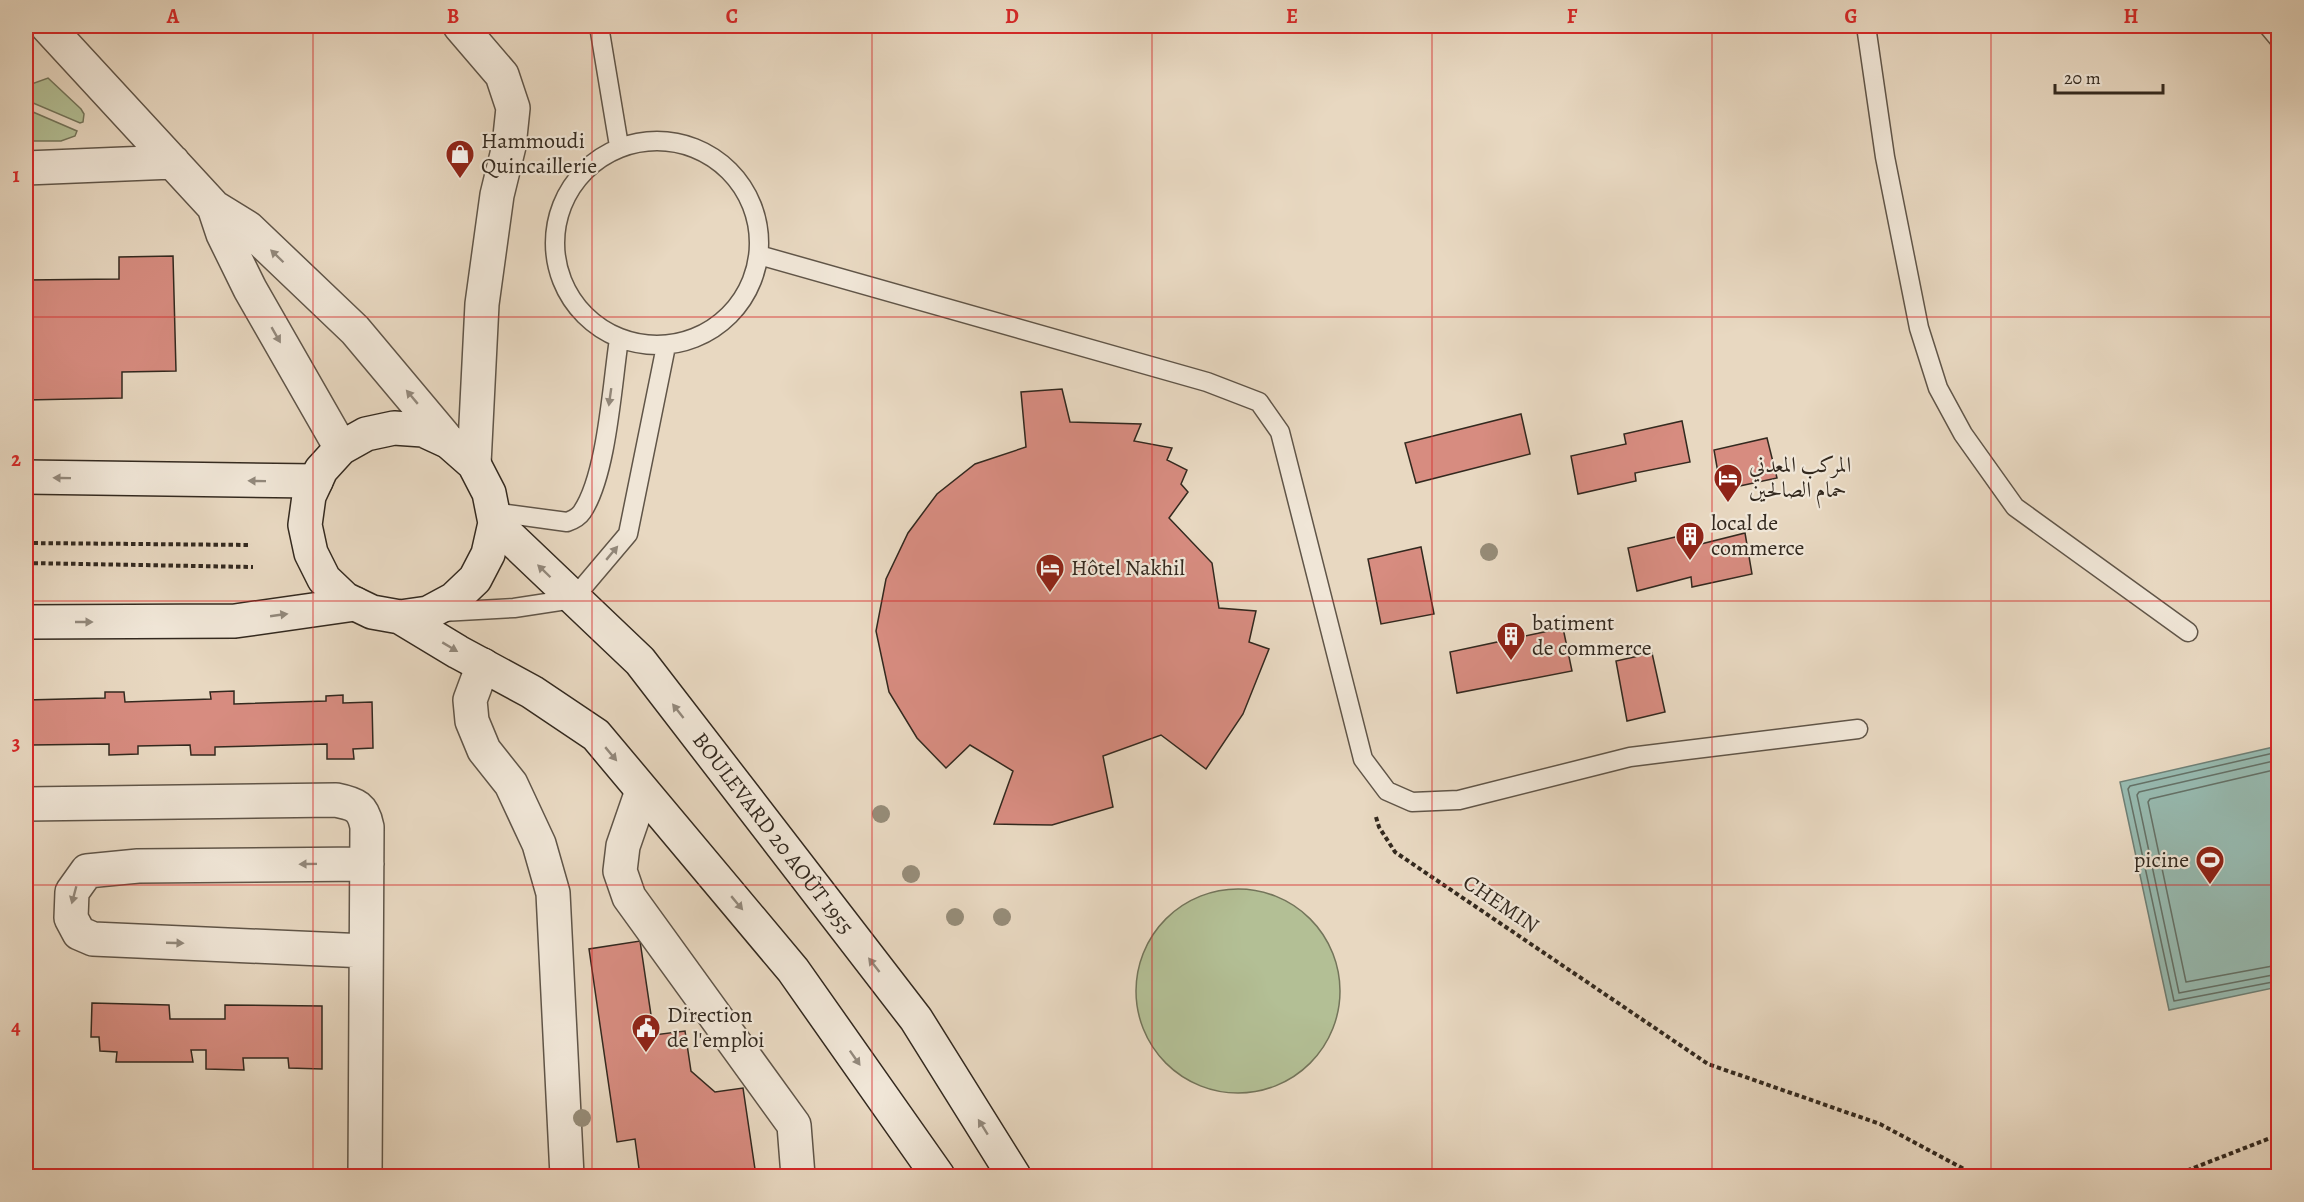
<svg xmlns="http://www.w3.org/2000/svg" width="2304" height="1202" font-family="Alegreya,Amiri,serif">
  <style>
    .green { fill: #b3bf95; stroke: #73745a; stroke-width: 1.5 }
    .water { fill: #97bab0; stroke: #6f8076; stroke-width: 1.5 }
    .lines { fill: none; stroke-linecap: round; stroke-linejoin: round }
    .shore { stroke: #657268; stroke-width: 1.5 }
    .building { fill: #d78c80; stroke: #33291f; stroke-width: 1.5 }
    .lane-casing { stroke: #605548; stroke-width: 21 }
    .street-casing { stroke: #605548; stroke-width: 36 }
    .secondary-casing { stroke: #33291f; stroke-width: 36 }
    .path { stroke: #33291f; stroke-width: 4; stroke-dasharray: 4.5 3; stroke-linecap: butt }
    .lane { stroke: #f0e6d7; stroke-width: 18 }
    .street { stroke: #f0e6d7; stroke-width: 33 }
    .secondary { stroke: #f0e6d7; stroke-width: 33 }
    .tree { fill: #968c78 }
    .oneway { fill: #92887b }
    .grid { fill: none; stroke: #d62828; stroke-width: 1.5; stroke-opacity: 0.55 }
    .labels { text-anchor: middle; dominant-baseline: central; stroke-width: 4.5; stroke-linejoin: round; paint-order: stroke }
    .poi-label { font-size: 22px; fill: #33291f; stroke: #f0e6d7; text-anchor: start }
    .street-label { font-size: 22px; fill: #33291f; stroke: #f0e6d7 }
    .neatline { fill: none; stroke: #d62828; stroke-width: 2 }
    .grid-label { font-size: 20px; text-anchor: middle; font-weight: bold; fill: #d62828 }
  </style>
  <rect width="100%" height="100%" fill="#e8d8c1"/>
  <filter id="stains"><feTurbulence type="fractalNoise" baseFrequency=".00333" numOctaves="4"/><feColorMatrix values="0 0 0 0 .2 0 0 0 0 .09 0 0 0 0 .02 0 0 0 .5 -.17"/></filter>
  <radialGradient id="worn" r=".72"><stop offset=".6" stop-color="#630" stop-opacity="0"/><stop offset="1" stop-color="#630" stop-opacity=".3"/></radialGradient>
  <path class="green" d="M48,78L81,109L84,114L83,122L80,123L26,100V86Z
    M26,109L77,131L75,136L61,141H26Z
    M1136 991a102 102 0 1 1 204 0a102 102 0 1 1-204 0Z"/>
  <path class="water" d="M2278,746V987L2169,1010L2120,782Z"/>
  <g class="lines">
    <path class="shore" d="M2278,752L2130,786L2128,789L2174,1001L2278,981
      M2278,760L2139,792L2137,795L2179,993L2278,974
      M2278,769L2150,799L2148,802L2186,982L2278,965"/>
  </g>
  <path class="building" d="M173,256L176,371L122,372V398L26,400V280L119,279V257Z
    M1062,389L1070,422L1141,424L1134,441L1172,448L1167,460L1187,470L1181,484L1188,492L1169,518L1212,563L1219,608L1256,611L1249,642L1269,649L1243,714L1206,769L1161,735L1103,756L1113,807L1052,825L994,824L1013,771L970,745L946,768L917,738L889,692L876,631L886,579L908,533L937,494L975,464L1026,447L1021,392Z
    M1521,414L1530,454L1416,483L1405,443Z
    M1682,421L1690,462L1635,473L1636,481L1578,494L1571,456L1626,444L1624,434Z
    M1767,438L1777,478L1721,490L1714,450Z
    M1745,533L1752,574L1692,587L1691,577L1637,591L1628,548L1684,535L1685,548Z
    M1421,547L1434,614L1381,624L1368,559Z
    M1563,628L1572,671L1457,693L1450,652Z
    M1652,653L1665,712L1627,721L1616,661Z
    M234,691V704L326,701V696L343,695V703L372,702L373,748L353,749L354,759H327V744L215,747V755H191L190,745L138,746V754L109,755V744L31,745L32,757H26V700L105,698V692H124L125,702L211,699L210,692Z
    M640,941L654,1035L685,1031L691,1071L715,1092L743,1088L756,1176H640L635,1139L617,1142L589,949Z
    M92,1003L169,1005L170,1019H225V1005L322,1006V1069L289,1068L288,1058H243L244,1070L206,1069V1050H191L193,1062H116L117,1052L100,1051L99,1037H91Z"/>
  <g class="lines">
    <g class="lane-casing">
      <path id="lane" d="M599,26L619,146
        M1866,26L1885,157L1919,328L1938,388L1963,434L2015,507L2188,632
        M2268,26L2278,38
        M555 243a102 102 0 1 1 204 0a102 102 0 1 1-204 0Z
        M759,255L1207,382L1259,402L1280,432L1363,759L1387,791L1412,802L1459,800L1630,757L1858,729
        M493,512L567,522C573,520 578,518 582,512C607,475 612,385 619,339
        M442,612L514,608L573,599L628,534L666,346"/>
    </g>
    <g class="street-casing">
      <path id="street" d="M47,26L214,207L248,228L355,330L449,442
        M460,26L502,75L513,108L509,146L497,195L482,304L474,464
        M26,168L173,162
        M214,207L223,234L250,289L341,448
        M483,665L470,700L472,721L484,750L511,784L539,844L553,893L567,1176
        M642,791L623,846L620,871L629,897L794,1125L798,1176
        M26,804L336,800C356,804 363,807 367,827L365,1176
        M366,951L93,939L79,933L71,918L72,892L87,871L138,866L367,864"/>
    </g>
    <g class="secondary-casing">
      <g id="secondary">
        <path d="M26,477L316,481"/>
        <path id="s1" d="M495,523L640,661L916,1019L1014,1176"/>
        <path d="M400,617L428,613L454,599L475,579L488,554L495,523L489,493L474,464L449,442L423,430L394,428L366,434L341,448L321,470L316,481L309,496L305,525L311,553L324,579L345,599L372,612L400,617L458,652L532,692L596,735L793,970L938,1176"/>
        <path d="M26,622L235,621L355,604"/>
      </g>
    </g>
    <path class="path" d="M26,543L251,545
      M26,563L253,567
      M1376,817L1379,827L1395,852L1708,1064L1880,1124L1977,1176
      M2173,1176L2278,1135"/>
    <use href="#lane" class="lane"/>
    <use href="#street" class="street"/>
    <use href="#secondary" class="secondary"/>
  </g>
  <g class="tree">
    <circle cx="1489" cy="552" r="9"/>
    <circle cx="881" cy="814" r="9"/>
    <circle cx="911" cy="874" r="9"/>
    <circle cx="955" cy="917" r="9"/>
    <circle cx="1002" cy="917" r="9"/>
    <circle cx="582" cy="1118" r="9"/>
  </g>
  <defs><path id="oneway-solid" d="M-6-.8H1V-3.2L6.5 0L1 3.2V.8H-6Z" transform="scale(1.5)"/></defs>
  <g class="oneway">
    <use href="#oneway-solid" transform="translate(277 256) rotate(-136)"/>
    <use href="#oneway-solid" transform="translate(276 335) rotate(60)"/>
    <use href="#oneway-solid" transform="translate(412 397) rotate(-130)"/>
    <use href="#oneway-solid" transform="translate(610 397) rotate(98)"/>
    <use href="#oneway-solid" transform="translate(62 478) rotate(-179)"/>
    <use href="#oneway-solid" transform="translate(257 481) rotate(-179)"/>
    <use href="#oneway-solid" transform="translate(612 553) rotate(-50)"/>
    <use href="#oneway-solid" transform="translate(544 571) rotate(-136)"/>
    <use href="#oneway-solid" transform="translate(279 615) rotate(-8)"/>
    <use href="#oneway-solid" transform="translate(84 622)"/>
    <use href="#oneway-solid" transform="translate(450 647) rotate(31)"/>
    <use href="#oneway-solid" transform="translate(678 711) rotate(-128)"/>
    <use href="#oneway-solid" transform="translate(611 754) rotate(50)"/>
    <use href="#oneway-solid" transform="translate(308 864) rotate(179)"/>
    <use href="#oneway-solid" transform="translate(74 895) rotate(105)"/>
    <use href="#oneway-solid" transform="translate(737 903) rotate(50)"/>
    <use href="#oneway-solid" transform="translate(175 943) rotate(2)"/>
    <use href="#oneway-solid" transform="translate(874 965) rotate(-128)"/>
    <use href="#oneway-solid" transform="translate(855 1058) rotate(55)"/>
    <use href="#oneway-solid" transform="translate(983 1127) rotate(-122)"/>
  </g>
  <path class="grid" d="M313,26V1176M592,26V1176M872,26V1176M1152,26V1176M1432,26V1176M1712,26V1176M1991,26V1176M26,317H2278M26,601H2278M26,885H2278"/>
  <defs>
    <g id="shop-pin" transform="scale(1.5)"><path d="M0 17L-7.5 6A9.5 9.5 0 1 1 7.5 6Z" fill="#8f2418" stroke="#f0e6d7"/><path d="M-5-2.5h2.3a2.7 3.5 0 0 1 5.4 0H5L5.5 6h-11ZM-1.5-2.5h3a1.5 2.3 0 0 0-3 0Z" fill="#fff"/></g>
    <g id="hotel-pin" transform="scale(1.5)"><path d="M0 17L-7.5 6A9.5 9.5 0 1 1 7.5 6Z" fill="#8f2418" stroke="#f0e6d7"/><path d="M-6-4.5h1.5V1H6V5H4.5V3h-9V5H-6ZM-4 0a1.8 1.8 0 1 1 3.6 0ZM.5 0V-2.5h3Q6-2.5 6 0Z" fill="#fff"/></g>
    <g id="building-pin" transform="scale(1.5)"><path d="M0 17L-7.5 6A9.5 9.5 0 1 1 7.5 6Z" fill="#8f2418" stroke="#f0e6d7"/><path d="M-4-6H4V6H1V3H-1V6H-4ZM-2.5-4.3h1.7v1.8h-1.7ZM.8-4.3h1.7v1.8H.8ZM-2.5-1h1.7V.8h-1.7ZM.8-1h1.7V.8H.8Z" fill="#fff"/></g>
    <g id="stadium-pin" transform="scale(1.5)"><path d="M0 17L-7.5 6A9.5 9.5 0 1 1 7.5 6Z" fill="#8f2418" stroke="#f0e6d7"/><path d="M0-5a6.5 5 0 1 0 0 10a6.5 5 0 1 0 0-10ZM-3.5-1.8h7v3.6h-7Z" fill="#fff"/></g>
    <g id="civic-pin" transform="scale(1.5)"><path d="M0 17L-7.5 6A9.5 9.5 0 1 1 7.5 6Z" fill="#8f2418" stroke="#f0e6d7"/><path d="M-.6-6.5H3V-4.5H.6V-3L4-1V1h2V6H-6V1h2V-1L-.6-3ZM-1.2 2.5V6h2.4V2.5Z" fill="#fff"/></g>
  </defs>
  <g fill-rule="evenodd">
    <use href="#shop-pin" x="460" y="154"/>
    <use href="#hotel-pin" x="1728" y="478"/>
    <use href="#building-pin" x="1690" y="536"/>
    <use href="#hotel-pin" x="1050" y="568"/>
    <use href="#building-pin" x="1511" y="636"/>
    <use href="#stadium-pin" x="2210" y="860"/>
    <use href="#civic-pin" x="646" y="1028"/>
  </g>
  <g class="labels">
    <g class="poi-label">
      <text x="481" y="141">Hammoudi<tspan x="481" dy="25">Quincaillerie</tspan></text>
      <text x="1749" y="465">المركب المعدني<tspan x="1749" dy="25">حمام الصالحين</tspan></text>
      <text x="1711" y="523">local de<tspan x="1711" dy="25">commerce</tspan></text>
      <text x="1071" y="568">Hôtel Nakhil</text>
      <text x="1532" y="623">batiment<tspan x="1532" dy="25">de commerce</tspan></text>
      <text x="2189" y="860" text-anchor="end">picine</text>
      <text x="667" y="1015">Direction<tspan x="667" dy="25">de l'emploi</tspan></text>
    </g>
    <g class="street-label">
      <text stroke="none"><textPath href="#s1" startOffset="418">BOULEVARD 20 AOÛT 1955</textPath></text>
      <text transform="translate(1501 904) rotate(34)">CHEMIN</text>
    </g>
  </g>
  <rect width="2304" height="1202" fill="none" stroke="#e8d8c1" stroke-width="66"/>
  <path d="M2055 84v9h108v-9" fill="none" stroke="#33291f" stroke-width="3"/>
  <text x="2064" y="84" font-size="18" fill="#33291f" stroke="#f0e6d7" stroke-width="4.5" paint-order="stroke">20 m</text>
  <rect x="33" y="33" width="2238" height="1136" class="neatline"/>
  <g class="grid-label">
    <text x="173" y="23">A</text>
    <text x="453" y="23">B</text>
    <text x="732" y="23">C</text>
    <text x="1012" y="23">D</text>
    <text x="1292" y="23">E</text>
    <text x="1572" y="23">F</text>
    <text x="1851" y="23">G</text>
    <text x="2131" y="23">H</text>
    <text x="16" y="182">1</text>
    <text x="16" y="466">2</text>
    <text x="16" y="750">3</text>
    <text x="16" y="1034">4</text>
  </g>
  <rect width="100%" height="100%" filter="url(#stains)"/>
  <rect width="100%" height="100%" fill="url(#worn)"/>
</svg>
